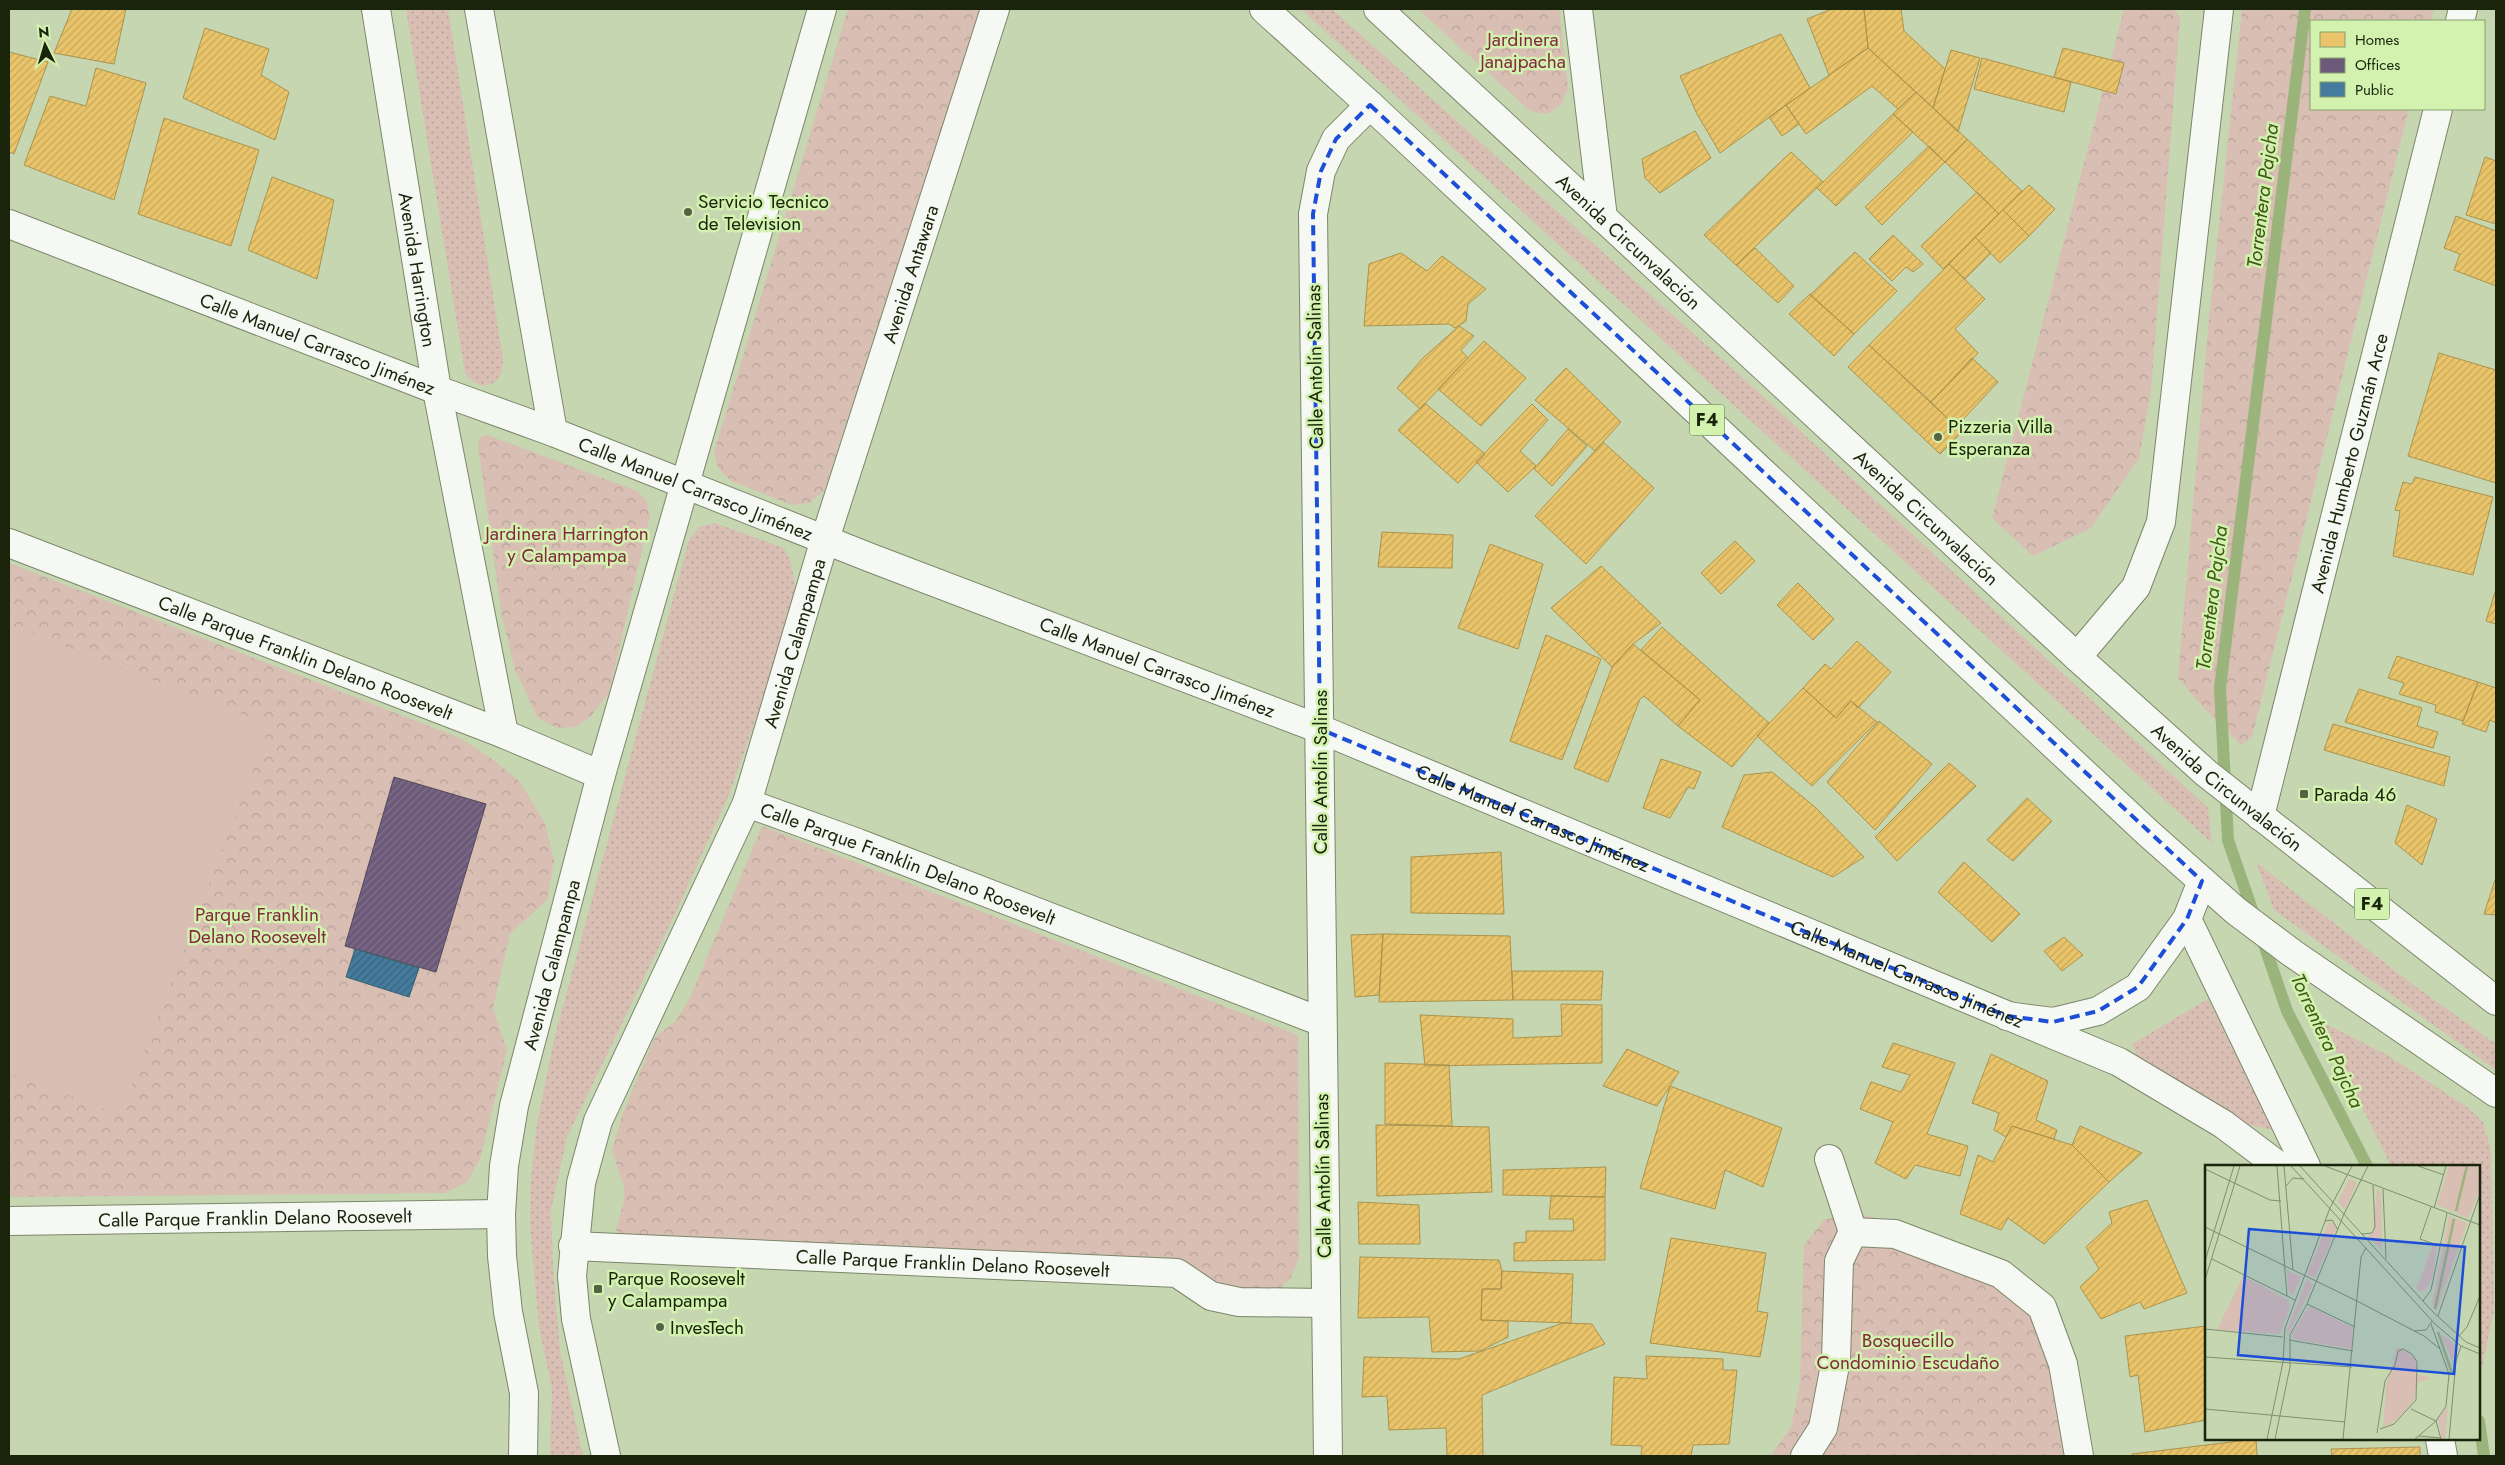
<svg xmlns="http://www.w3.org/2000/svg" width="2505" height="1465" font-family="Jost,sans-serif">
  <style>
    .grass { fill: url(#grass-dots) }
    .forest { fill: url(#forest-crowns) }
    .garden { fill: #d8beb3 }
    .homes { fill: url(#homes-hatch); stroke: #ab944d }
    .offices { fill: url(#offices-hatch); stroke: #544958 }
    .public { fill: url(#public-hatch); stroke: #386171 }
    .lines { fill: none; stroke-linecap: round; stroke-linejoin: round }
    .stream { stroke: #9bb47c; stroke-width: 12 }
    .minor-casing { stroke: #7a876a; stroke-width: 30 }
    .major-casing { stroke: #7a876a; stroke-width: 30 }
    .highway-casing { stroke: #7a876a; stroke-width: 30 }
    .minor { stroke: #f6f9f3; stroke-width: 28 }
    .major { stroke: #f6f9f3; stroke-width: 28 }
    .highway { stroke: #f6f9f3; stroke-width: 28 }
    .marked { fill: none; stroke: #1d4ed8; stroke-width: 4; stroke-dasharray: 10 6; stroke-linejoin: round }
    .poi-dot { fill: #556244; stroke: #d3f2af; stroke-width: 2 }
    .labels { text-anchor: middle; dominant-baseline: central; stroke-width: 5; stroke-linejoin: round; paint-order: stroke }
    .shield { fill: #d3f2af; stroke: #51623c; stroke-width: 1 }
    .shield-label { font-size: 18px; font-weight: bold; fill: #19240a }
    .park-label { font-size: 19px; fill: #822940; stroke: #d3f2af }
    .poi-label { font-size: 19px; fill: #19240a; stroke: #d3f2af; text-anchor: start }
    .street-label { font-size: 19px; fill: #19240a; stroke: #d3f2af }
    .water-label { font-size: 20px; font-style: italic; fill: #3e5814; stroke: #d3f2af }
    .inset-river { fill: none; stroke: #9bb47c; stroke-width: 2.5 }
    .inset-road { fill: none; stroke: #808f6e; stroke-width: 1 }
    .view { fill: #1d4ed8; fill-opacity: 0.15; stroke: #1d4ed8; stroke-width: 2.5 }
    .inset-edge { fill: none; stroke: #19240a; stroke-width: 2.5 }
  </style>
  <defs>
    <pattern id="grass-dots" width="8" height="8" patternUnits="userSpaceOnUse" patternTransform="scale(1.25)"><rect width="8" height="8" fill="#d8beb3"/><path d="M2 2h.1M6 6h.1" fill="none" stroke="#b9a399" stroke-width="1.8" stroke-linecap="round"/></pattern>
    <pattern id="forest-crowns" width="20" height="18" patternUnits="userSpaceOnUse" patternTransform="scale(1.25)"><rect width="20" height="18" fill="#d8beb3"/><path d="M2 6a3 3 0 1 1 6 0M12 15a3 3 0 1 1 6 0" fill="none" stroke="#b9a399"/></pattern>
    <pattern id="homes-hatch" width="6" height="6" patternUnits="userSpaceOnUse" patternTransform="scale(1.25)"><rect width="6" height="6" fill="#e9c46a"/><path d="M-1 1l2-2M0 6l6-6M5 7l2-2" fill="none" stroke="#c7a85b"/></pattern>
    <pattern id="offices-hatch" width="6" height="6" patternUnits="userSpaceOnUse" patternTransform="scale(1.25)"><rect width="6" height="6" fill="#6d597a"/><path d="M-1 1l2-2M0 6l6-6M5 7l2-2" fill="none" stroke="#807289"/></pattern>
    <pattern id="public-hatch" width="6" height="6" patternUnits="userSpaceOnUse" patternTransform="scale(1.25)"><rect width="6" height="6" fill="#457b9d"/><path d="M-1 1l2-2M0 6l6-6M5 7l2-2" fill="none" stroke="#39657e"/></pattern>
  </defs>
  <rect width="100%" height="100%" fill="#c5d6b1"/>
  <path class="grass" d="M406,9H448L503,359C504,386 481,395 465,373Z
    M1301,9H1332L1755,389L2208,808L2212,843Z
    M715,523L784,548L791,563L795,586L787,631L730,792L674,916L567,1137L551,1210L553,1269L560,1351L583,1456H550L552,1389L539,1327L530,1225L531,1178L537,1124L554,1040L689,540L699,527Z
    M2256,862L2412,984L2496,1044V1070L2274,910Z
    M2208,999L2273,1130L2246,1124L2139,1061L2132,1044Z
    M2320,1021L2387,1055L2467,1107L2483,1122L2491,1150L2494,1311L2482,1368L2479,1360V1166H2391Z"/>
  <path class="forest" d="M848,9H981L824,491L809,503L792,505L731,481L718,468L714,452Z
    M1418,9H1559L1568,88L1562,104L1548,114L1530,111Z
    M2124,9H2174L2180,18L2151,391L2139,458L2091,528L2033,556L1992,518Z
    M2242,9H2434L2430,21H2311V109H2409L2252,737L2241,745L2203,707L2178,678L2209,319Z
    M487,435L637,491L646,500L650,515L609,693L591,716L575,727L557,728L537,717L515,670L502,617L478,445L480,437Z
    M9,563L460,738L495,761L519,781L545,823L554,861L547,900L510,934L493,1008L507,1050L480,1159L467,1182L445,1193L9,1197Z
    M762,826L1298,1035L1299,1258L1290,1279L1277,1291L1226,1289L627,1243L616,1230L624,1201V1187L612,1151L623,1113L655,1037L676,1021L690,998Z
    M1864,1215L1915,1227L2034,1315L2054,1371L2066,1456H1771L1791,1427L1800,1384L1804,1245L1825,1219Z"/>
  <path class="garden" d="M1487,9H1505L1507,26Z
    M9,625L270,725L120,1115L9,1073Z"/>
  <path class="homes" d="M72,9H126L114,64L54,53Z
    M1832,9H1864L1868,48L1829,75L1807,19Z
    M1864,9H1901L1904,31L1945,69L1933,108L1868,48Z
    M205,28L269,49L261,75L289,92L275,140L183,98Z
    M1781,34L1810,88L1720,153L1697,114L1680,76Z
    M1868,48L1916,92L1898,109L1872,86L1806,134L1786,105Z
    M2063,48L2124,63L2116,94L2054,77Z
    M1951,50L1980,58L1958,132L1933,108Z
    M9,52L48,62L14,154L9,152Z
    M1982,58L2071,82L2064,112L1974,89Z
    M96,68L146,83L114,200L24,165L50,96L86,106Z
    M1916,92L1967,139L1945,162L1893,114Z
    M1786,105L1799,124L1782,136L1769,117Z
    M1893,114L1913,132L1836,206L1817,188Z
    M164,118L259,150L231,246L138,214Z
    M1695,131L1711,158L1660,193L1645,178L1642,159Z
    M1967,139L2022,191L1999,214L1945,162Z
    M1929,146L1945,162L1882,225L1865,207Z
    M1791,152L1823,182L1736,265L1704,235Z
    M2485,157L2496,161V224L2466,215Z
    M272,177L334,200L317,279L248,250Z
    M2029,185L2055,209L2029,236L2003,210Z
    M1977,192L1999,214L1943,269L1921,246Z
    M2003,210L2029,236L2000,263L1975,237Z
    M2456,216L2496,231V286L2454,270L2460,254L2444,248Z
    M1893,235L1923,264L1913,272L1906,267L1892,281L1869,259Z
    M1975,237L1991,253L1965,279L1949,264Z
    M1755,248L1794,286L1778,303L1736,265Z
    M1855,252L1897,291L1854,334L1810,295Z
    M1401,253L1427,271L1442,256L1486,289L1468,304L1466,321L1455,328L1449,324L1364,326L1369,264Z
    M1949,264L1985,299L1955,329L1978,353L1931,402L1869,345Z
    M1810,294L1854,334L1834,356L1789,314Z
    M1459,326L1474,336L1461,350L1468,358L1420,409L1397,388L1423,358Z
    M1484,341L1526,378L1481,426L1438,389Z
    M1869,345L1962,432L1940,454L1848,367Z
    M2439,353L2496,370V483L2408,456Z
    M1972,358L1998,382L1956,427L1931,402Z
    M1566,368L1621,422L1595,451L1535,400Z
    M1425,403L1485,454L1458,483L1398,430Z
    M1532,404L1548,420L1520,451L1536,466L1508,492L1476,462Z
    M1568,429L1587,446L1552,486L1534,469Z
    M1603,442L1654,488L1586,564L1535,516Z
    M2415,477L2493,497L2473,575L2393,556L2400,511L2395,510L2403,482L2412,484Z
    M1382,532L1453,535L1452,568L1378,567Z
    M1735,541L1755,561L1721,594L1701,573Z
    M1490,544L1543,564L1518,649L1458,628Z
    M1601,566L1661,623L1633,644L1612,667L1551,608Z
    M1798,583L1834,619L1813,640L1777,605Z
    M2496,589V624L2486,621Z
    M1662,627L1769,723L1732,767L1678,726L1700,700L1641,650Z
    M1546,635L1601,659L1562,760L1510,741Z
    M1857,641L1891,672L1858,708L1851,701L1836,718L1803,688L1825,664L1831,669Z
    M1633,644L1700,700L1678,726L1644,696L1640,699L1608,782L1574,768L1612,667Z
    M2397,656L2478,682L2463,721L2435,712L2436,705L2399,694L2404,683L2388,678Z
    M2478,682L2496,688V723L2490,720L2486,732L2462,724Z
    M1803,688L1836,718L1851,701L1877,722L1812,786L1757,736Z
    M2359,689L2422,708L2417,726L2438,732L2433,748L2345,722Z
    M1879,721L1932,764L1875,830L1827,782Z
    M2333,724L2450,757L2444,786L2324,750Z
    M1661,759L1701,772L1694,789L1688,787L1670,818L1643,808Z
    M1949,763L1976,786L1897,861L1875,837Z
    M1772,772L1815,807L1864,857L1833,877L1722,827L1744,775Z
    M2027,798L2052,821L2013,861L1987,840Z
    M2407,805L2437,819L2422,865L2395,843Z
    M1501,852L1504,914L1411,913V857Z
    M1964,862L2020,914L1992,942L1938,892Z
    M2496,877V915L2484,914Z
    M1383,934L1510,936L1513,1000L1379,1002Z
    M1383,934L1379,995L1355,997L1351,935Z
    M2064,937L2083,955L2062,971L2044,951Z
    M1512,971H1603L1601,1000H1513Z
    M1561,1004L1602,1005V1063L1425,1066L1420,1015L1513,1019V1038L1562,1036Z
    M1893,1043L1955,1063L1927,1134L1968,1146L1960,1176L1915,1165L1906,1179L1875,1163L1893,1122L1860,1109L1871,1082L1901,1092L1910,1075L1882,1067Z
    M1627,1049L1679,1072L1657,1106L1603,1086Z
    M1991,1054L2048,1081L2036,1120L2057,1130L2054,1139L2012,1126L2006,1137L1994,1130L1999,1113L1972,1103Z
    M1385,1063L1449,1065L1452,1126L1385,1124Z
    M1670,1086L1782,1128L1763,1187L1725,1170L1715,1209L1640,1188Z
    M1376,1125L1489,1127L1492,1192L1377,1196Z
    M2012,1126L2072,1145L2109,1182L2044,1244L2008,1218L2001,1230L1960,1214L1978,1155L1993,1162Z
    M2080,1126L2142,1153L2109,1182L2072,1145Z
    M1606,1167L1605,1197L1503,1195V1170Z
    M1551,1196L1605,1197V1260L1514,1261V1243L1526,1242V1231H1574L1573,1219H1549Z
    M2147,1200L2187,1293L2144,1309L2140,1302L2101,1319L2080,1287L2099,1269L2086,1247L2112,1223L2109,1212Z
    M1358,1202L1419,1205L1420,1244H1359Z
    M1671,1238L1766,1253L1757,1311L1768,1313L1760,1357L1650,1343Z
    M1360,1257L1499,1260L1502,1271L1501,1289H1482L1481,1320L1508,1321V1337L1480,1351L1432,1352L1429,1317L1358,1318Z
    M1502,1271L1573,1274L1571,1323L1481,1320L1482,1289H1501Z
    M1563,1323L1592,1324L1605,1344L1482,1395L1483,1456H1447L1446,1428L1389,1430L1387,1396L1362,1397L1364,1357L1459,1359Z
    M2206,1326V1420L2145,1432L2138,1375L2130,1377L2125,1336Z
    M1646,1356L1723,1359V1370H1737L1729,1444L1693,1445L1691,1456H1641L1642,1446L1611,1445L1614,1377L1647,1379Z
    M2256,1439L2257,1456H2132V1454Z
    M2420,1447V1456H2332L2331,1449Z"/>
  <path class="offices" d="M394,777L486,804L436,972L345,946Z"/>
  <path class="public" d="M355,949L419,968L409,997L346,977Z"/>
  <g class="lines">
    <path class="stream" d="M2305,9L2220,688L2228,840L2287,1011L2367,1166
      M2479,1421L2484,1456"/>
    <g class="minor-casing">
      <g id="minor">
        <path id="s1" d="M376,9L437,390L504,734"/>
        <path d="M479,9L553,432"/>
        <path d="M1578,9L1603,218"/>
        <path id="s2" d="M9,224L437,390L553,432L871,558L1320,729L2119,1062L2223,1124L2279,1166"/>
        <path id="s3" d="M9,543L504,734L601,775"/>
        <path d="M2077,657L2136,587L2161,522L2219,9"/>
        <path id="s4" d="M747,803L858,843L1322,1022"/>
        <path d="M2187,919L2306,1166"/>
        <path d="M1829,1159L1853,1232"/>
        <path id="s5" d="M9,1221L501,1214"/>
        <path id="s6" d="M573,1246L1177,1273L1211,1296L1239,1302L1325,1303"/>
        <path d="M2440,1439L2443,1456"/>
        <path id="s7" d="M523,1456L524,1393L508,1312L502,1256L501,1214L504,1166L514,1106L601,775L822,9"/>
        <path id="s8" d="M606,1456L576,1319L572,1276L581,1183L598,1121L747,803L825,539L995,9"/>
        <path d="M1328,1456L1313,214L1321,171L1336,139L1370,105"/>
        <path d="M1805,1456L1823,1428L1836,1360L1839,1261L1853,1232L1895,1234L2001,1274L2042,1307L2063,1364L2079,1456"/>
      </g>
    </g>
    <g class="major-casing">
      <g id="major">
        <path d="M2460,21L2463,9"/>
        <path id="s9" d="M2260,816L2438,109"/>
      </g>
    </g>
    <g class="highway-casing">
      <g id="highway">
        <path d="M1264,9L1370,105L2148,833L2236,911L2292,953L2496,1093"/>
        <path id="s10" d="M1378,9L2077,657L2206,773L2496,1001"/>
        <path d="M2007,1016L2053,1022L2098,1011L2138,987L2187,919L2202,881"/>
      </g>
    </g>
    <use href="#minor" class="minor"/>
    <use href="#major" class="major"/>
    <use href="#highway" class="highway"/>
  </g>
  <path class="marked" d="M1370,105L2202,881L2187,919L2138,987L2098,1011L2053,1022L2007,1016L1320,729L1313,214L1321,171L1336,139Z"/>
  <g class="poi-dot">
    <circle cx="688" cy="212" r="5"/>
    <circle cx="1938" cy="437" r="5"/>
    <rect x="2299" y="789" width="10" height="10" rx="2.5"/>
    <rect x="593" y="1284" width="10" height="10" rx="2.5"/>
    <circle cx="660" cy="1327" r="5"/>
  </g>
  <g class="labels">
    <g class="shield">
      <rect x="1689.5" y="404.5" width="35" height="31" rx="4"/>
      <rect x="2354.5" y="888.5" width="35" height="31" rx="4"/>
    </g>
    <g class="shield-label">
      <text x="1707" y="420">F4</text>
      <text x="2372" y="904">F4</text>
    </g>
    <g class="park-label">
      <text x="1523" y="39">Jardinera<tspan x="1523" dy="22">Janajpacha</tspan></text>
      <text x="567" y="533">Jardinera Harrington<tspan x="567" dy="22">y Calampampa</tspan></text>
      <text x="257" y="914">Parque Franklin<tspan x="257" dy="22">Delano Roosevelt</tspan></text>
      <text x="1908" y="1340">Bosquecillo<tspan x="1908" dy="22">Condominio Escudaño</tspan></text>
    </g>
    <g class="poi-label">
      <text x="698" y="201">Servicio Tecnico<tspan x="698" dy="22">de Television</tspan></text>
      <text x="1948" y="426">Pizzeria Villa<tspan x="1948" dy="22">Esperanza</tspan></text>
      <text x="2314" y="794">Parada 46</text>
      <text x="608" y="1278">Parque Roosevelt<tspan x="608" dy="22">y Calampampa</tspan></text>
      <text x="670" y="1327">InvesTech</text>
    </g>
    <g class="street-label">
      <text stroke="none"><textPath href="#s10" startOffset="342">Avenida Circunvalación</textPath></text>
      <text stroke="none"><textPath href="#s1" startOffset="264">Avenida Harrington</textPath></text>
      <text stroke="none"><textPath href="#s8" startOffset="1246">Avenida Antawara</textPath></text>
      <text stroke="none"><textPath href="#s2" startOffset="331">Calle Manuel Carrasco Jiménez</textPath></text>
      <text transform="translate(1315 367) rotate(-91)">Calle Antolín Salinas</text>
      <text stroke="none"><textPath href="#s9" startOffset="364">Avenida Humberto Guzmán Arce</textPath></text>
      <text stroke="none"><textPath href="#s2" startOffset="736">Calle Manuel Carrasco Jiménez</textPath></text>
      <text stroke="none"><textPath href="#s10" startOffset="748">Avenida Circunvalación</textPath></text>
      <text stroke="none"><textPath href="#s8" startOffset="859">Avenida Calampampa</textPath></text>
      <text stroke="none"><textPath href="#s3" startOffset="318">Calle Parque Franklin Delano Roosevelt</textPath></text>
      <text stroke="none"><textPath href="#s2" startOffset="1231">Calle Manuel Carrasco Jiménez</textPath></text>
      <text transform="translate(1320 772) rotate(-90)">Calle Antolín Salinas</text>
      <text stroke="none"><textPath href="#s10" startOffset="1152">Avenida Circunvalación</textPath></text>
      <text stroke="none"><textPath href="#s2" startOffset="1636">Calle Manuel Carrasco Jiménez</textPath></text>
      <text stroke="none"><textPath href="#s4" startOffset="172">Calle Parque Franklin Delano Roosevelt</textPath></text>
      <text stroke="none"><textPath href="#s7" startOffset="499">Avenida Calampampa</textPath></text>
      <text stroke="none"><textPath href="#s2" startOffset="2041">Calle Manuel Carrasco Jiménez</textPath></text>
      <text transform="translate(1323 1176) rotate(-91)">Calle Antolín Salinas</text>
      <text stroke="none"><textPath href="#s5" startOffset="246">Calle Parque Franklin Delano Roosevelt</textPath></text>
      <text stroke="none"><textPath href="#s6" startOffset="380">Calle Parque Franklin Delano Roosevelt</textPath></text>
    </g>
    <g class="water-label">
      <text transform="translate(2263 196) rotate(-83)">Torrentera Pajcha</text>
      <text transform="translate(2212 598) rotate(-83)">Torrentera Pajcha</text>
      <text transform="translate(2327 1041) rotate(65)">Torrentera Pajcha</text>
    </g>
  </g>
  <g transform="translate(2205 1165)">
    <rect width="275" height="275" fill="#c5d6b1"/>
    <path d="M102,114L108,120L82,172L83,195L82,165ZM236,169L250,179L248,200L245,191ZM192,202L208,237L191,255L178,262L182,216ZM243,240L240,274H237L233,255Z" fill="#d8beb3"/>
    <path d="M244,1H275V25L263,53L232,40ZM144,14L152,17L140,45L133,37ZM172,24L176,27L177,85L163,71L168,68ZM244,51L262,58L232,145L227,139ZM124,56L132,63L110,113L102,109ZM228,79L232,82L227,113L220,125L215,127L212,123ZM82,105L96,112L88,131L83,125ZM38,111L83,135L85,142L75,169L12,165ZM104,141L148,163L146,184L88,174V167ZM192,182L210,192L211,209L226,213L212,218L209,234L205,238L195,228V221L199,218L195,214L184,218L180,226Z" fill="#d8beb3"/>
    <path d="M241 13a8 8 0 1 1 16 0a8 8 0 1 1-16 0ZM39,117L62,128L46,161L23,150Z" fill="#d8beb3"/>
    <path class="inset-river" d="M251,46L262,1M230,144L249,54M233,167L247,208"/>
    <path class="inset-road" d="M72,1L82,131M79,1L88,105M86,1L230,159L256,181L275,189M95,1L228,147L261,177L275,183M120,1L275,60M213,1L239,10M0,4L65,35L76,36M81,21L88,13L99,14M178,24L181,94M226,42L215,74L235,81M229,43L241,1M120,56L127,55L133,65M0,62L152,136L219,171L235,184M157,69L167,68L170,62L168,20M7,94L90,135M0,96L29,1M0,115L35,1M218,136L226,125L242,48M102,139L150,162M233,151L275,29M226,159L244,209L241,241L231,256L236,274M0,164L78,172M209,166L221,165L227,156M254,171L262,162L275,131M84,175L148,186M0,192L147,202M0,244L140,257M206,244L231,256L210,274M172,268L180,216L190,200L193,186L198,184L207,189L212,197L211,235L189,259L175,264M214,271L236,273M62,274L78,197L80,163L125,43L147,1M70,274L85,202V170L102,139L139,49L163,1M138,274L156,92L161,83M244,274L251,196L256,181"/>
    <path class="view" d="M44,64L260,82L249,209L33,190Z"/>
    <rect width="275" height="275" class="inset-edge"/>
  </g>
  <rect width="2505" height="1465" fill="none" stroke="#19240a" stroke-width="20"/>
  <rect x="2310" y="20" width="175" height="90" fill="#d3f2af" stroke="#89a06d"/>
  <rect x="2320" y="32" width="25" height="15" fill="#e9c46a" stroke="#89a06d"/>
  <text x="2355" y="45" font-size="15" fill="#19240a">Homes</text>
  <rect x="2320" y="58" width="25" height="15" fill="#6d597a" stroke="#89a06d"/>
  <text x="2355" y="70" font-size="15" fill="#19240a">Offices</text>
  <rect x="2320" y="82" width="25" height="15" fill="#457b9d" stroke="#89a06d"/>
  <text x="2355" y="95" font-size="15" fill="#19240a">Public</text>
  <g transform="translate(45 45) rotate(355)" stroke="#d3f2af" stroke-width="4" paint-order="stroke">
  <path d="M0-4L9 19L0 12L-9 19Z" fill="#19240a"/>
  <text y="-8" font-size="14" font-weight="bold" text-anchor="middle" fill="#19240a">N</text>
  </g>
</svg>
